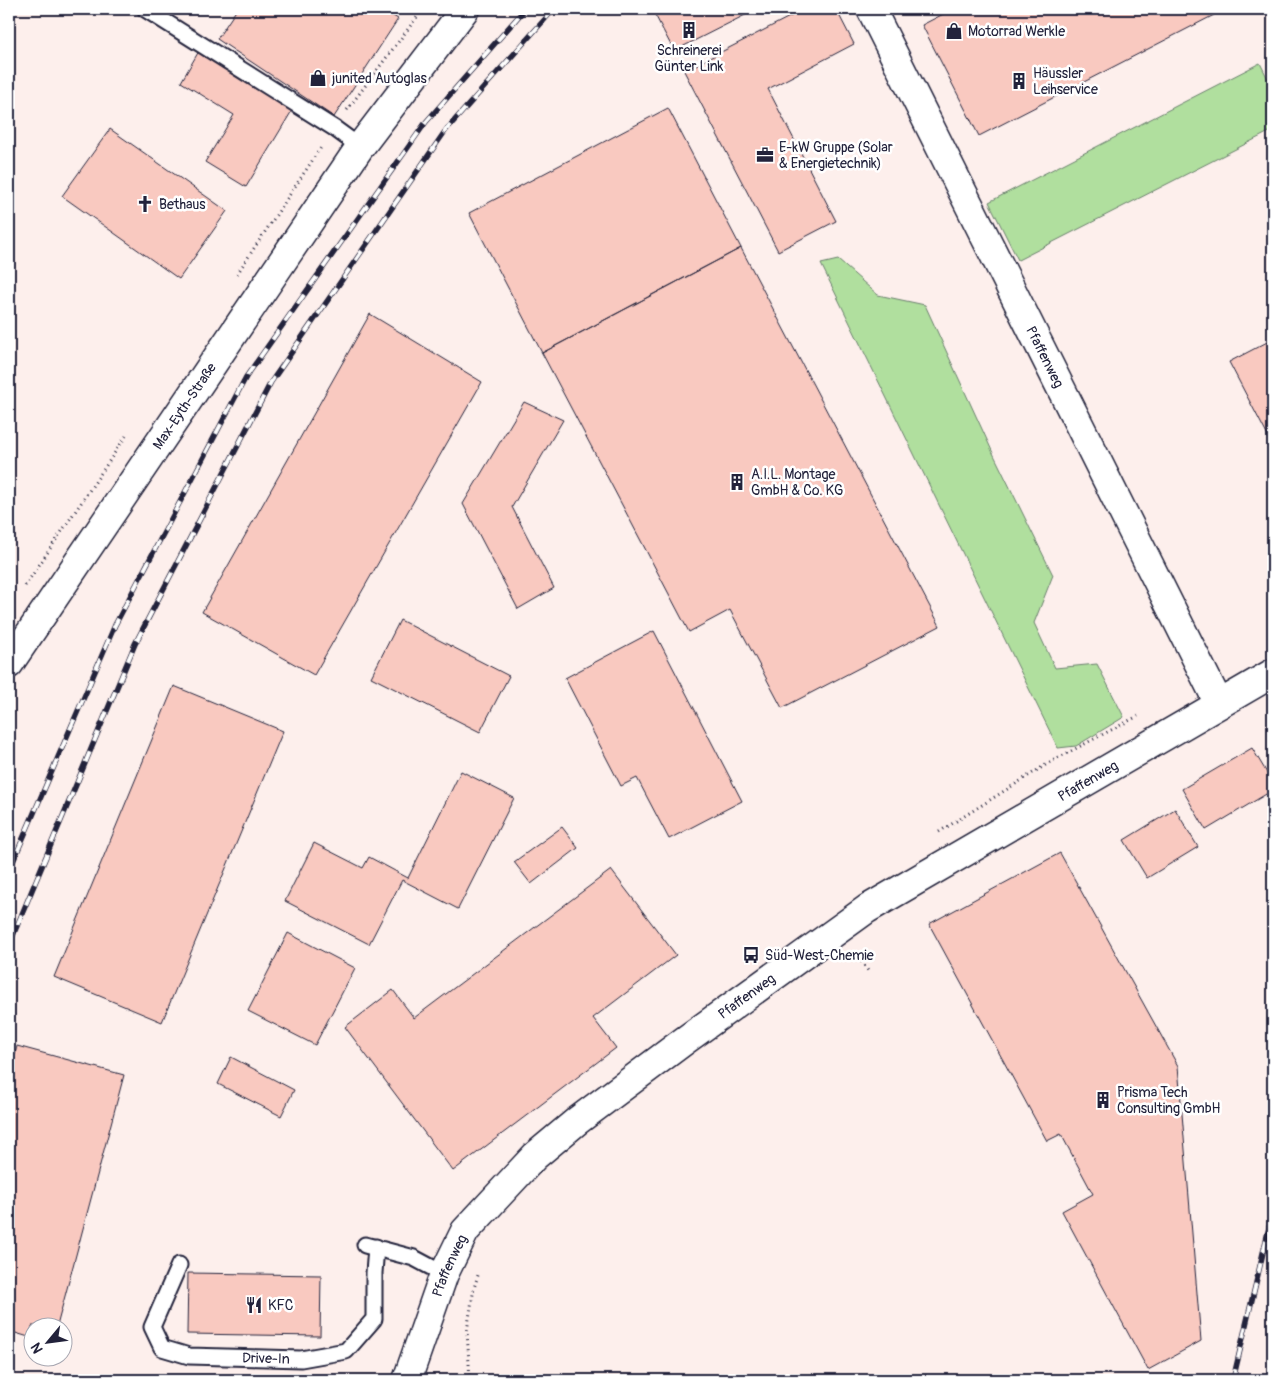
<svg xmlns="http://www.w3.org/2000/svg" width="1282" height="1389" font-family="Pangolin,sans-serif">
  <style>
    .built { fill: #fdefec; fill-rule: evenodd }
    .green { fill: #b0df9e; stroke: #69806c }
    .building { fill: #f9c9c0; stroke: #22223b }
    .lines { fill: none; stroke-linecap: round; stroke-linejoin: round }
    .lane-casing { stroke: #22223b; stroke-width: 19 }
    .street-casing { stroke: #22223b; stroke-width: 31 }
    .secondary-casing { stroke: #22223b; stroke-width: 31 }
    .path { stroke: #22223b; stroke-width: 3; stroke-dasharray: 1 4; stroke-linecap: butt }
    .lane { stroke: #fff; stroke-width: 15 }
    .street { stroke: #fff; stroke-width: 28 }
    .secondary { stroke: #fff; stroke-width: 28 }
    .rail-casing { stroke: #22223b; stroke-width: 5.5 }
    .rail { stroke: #fff; stroke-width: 4; stroke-dasharray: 11; stroke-linecap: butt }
    .labels { text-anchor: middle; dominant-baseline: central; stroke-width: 5; stroke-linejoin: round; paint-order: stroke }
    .poi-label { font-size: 14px; fill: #22223b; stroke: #fff; text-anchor: start }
    .street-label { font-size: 14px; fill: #22223b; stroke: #fff }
  </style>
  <rect width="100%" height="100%" fill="#fff"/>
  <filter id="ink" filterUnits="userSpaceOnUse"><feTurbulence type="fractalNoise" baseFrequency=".02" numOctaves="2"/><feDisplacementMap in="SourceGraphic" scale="10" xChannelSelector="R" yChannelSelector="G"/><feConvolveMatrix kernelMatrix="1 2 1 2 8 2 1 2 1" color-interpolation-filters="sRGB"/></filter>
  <g filter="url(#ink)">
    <path class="built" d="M9,9H1273V1380H9ZM32,1326H62V1356H32Z"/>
    <path class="green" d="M1260,63L1273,89V130L1018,260L989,202Z
      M838,260L878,295L925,305L993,453L1053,575L1034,623L1055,668L1097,664L1124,717L1076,746L1058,748L821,264Z"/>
    <path class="building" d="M237,9H382L398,19L334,117L217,39Z
      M652,9H757L674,51Z
      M805,9H836L854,44L768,89L836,221L778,251L684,71Z
      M953,9H1211L1214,15L979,136L922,25Z
      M199,51L293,109L246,187L205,162L234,115L181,82Z
      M668,108L741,248L542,353L469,213Z
      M110,129L227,211L179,279L62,196Z
      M741,248L940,626L782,708L730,610L689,632L542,353Z
      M370,314L482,382L314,675L202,612Z
      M1273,339V446L1229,362Z
      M524,402L563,420L512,507L554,588L518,609L463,504Z
      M400,620L509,676L480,732L371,677Z
      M654,631L742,801L669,839L637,778L621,786L565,678Z
      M174,686L283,731L162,1022L54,977Z
      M1252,748L1273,783V790L1206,830L1182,789Z
      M461,771L514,798L458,909L402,880L369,944L285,901L314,843L363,868L369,857L408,878Z
      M1175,809L1198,847L1147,878L1124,840Z
      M562,827L578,848L531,884L514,862Z
      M1060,853L1178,1066L1201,1341L1148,1370L1062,1211L1093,1194L1061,1134L1047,1141L929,924Z
      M611,870L676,955L593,1018L616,1048L453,1171L345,1027L393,990L414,1018Z
      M288,933L355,968L315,1045L248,1011Z
      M17,1046L124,1075L57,1326H32V1338L9,1331V1078Z
      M231,1057L294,1090L281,1116L218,1084Z
      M188,1273L321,1275L320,1336L187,1334Z"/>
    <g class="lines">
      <g class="lane-casing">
        <g id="lane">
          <path d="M145,9L334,128L360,147"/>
          <path d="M365,1245L414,1258L444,1274"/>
          <path id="s1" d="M179,1265L152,1327L162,1348L189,1356L301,1359L346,1351L374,1319V1273L376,1247"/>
        </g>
      </g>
      <g class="street-casing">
        <g id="street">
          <path id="s2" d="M871,9L1219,704"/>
        </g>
      </g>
      <g class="secondary-casing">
        <g id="secondary">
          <path id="s3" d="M9,664L360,147L465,9"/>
          <path id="s4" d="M407,1380L444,1274L465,1231L535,1156L577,1121L684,1041L867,909L1273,673"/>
        </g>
      </g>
      <path class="path" d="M347,110L423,9
        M237,274L322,146
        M25,586L126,436
        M939,832L1052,761L1138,716
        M856,953L868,971
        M470,1380L467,1331L474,1288L479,1272"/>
      <use href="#lane" class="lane"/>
      <use href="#street" class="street"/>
      <use href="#secondary" class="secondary"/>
      <g class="rail-casing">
        <path id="rail" d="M9,871L115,625L246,377L426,122L525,9
          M9,945L135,644L271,382L446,130L554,9
          M1233,1380L1272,1215"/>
      </g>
      <use href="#rail" class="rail"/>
    </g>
  </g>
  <defs>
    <g id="building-bare" transform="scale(1.35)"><path d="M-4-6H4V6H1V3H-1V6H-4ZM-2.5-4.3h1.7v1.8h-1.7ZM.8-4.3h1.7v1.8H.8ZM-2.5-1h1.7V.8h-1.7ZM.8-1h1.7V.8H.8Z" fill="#22223b" stroke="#fff" stroke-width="2.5" paint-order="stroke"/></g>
    <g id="shop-bare" transform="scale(1.35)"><path d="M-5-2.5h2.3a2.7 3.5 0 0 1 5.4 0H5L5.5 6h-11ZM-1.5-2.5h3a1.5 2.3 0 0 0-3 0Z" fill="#22223b" stroke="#fff" stroke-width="2.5" paint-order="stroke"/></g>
    <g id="office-bare" transform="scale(1.35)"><path d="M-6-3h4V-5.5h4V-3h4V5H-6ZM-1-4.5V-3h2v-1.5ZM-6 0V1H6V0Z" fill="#22223b" stroke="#fff" stroke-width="2.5" paint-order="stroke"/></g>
    <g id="church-bare" transform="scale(1.35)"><path d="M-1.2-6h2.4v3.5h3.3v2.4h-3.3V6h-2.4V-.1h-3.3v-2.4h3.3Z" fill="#22223b" stroke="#fff" stroke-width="2.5" paint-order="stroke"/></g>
    <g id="bus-bare" transform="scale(1.35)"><path d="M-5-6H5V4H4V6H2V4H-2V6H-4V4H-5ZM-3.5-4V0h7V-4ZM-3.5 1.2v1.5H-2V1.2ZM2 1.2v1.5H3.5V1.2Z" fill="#22223b" stroke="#fff" stroke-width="2.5" paint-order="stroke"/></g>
    <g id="restaurant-bare" transform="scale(1.35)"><path d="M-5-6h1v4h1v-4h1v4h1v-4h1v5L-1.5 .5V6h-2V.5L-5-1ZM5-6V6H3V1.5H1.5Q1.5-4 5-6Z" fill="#22223b" stroke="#fff" stroke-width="2.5" paint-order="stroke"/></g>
  </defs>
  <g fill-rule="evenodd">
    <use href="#building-bare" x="689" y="30"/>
    <use href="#shop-bare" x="954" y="31"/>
    <use href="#shop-bare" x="318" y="78"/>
    <use href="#building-bare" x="1019" y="81"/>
    <use href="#office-bare" x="765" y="155"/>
    <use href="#church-bare" x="145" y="204"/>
    <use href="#building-bare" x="737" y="482"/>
    <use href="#bus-bare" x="751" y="955"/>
    <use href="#building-bare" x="1103" y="1100"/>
    <use href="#restaurant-bare" x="254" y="1305"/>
  </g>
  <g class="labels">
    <g class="poi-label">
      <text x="968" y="31">Motorrad Werkle</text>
      <text x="689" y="50" text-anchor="middle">Schreinerei<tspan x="689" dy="16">Günter Link</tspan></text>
      <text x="1033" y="73">Häussler<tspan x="1033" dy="16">Leihservice</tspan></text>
      <text x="332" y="78">junited Autoglas</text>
      <text x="779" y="147">E-kW Gruppe (Solar<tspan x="779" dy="16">&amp; Energietechnik)</tspan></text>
      <text x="159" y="204">Bethaus</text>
      <text x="751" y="474">A.I.L. Montage<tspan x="751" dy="16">GmbH &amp; Co. KG</tspan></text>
      <text x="765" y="955">Süd-West-Chemie</text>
      <text x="1117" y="1092">Prisma Tech<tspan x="1117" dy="16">Consulting GmbH</tspan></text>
      <text x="268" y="1305">KFC</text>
    </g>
    <g class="street-label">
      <text stroke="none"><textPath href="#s2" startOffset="389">Pfaffenweg</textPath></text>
      <text stroke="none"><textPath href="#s3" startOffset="312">Max-Eyth-Straße</textPath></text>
      <text stroke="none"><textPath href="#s4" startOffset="932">Pfaffenweg</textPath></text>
      <text stroke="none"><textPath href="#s4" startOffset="528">Pfaffenweg</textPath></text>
      <text stroke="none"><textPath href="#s4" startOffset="122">Pfaffenweg</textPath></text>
      <text stroke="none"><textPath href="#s1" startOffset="196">Drive-In</textPath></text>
    </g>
  </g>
  <rect width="1282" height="1389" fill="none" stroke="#fff" stroke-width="30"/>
  <rect x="15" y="15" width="1252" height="1359" fill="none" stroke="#22223b" stroke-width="2" filter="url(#ink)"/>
  <g transform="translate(48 1342) rotate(241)"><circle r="24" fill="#ffffff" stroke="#a7a7b1"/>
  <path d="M0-4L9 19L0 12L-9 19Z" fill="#22223b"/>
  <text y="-8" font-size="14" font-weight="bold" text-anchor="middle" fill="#22223b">N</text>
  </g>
</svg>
